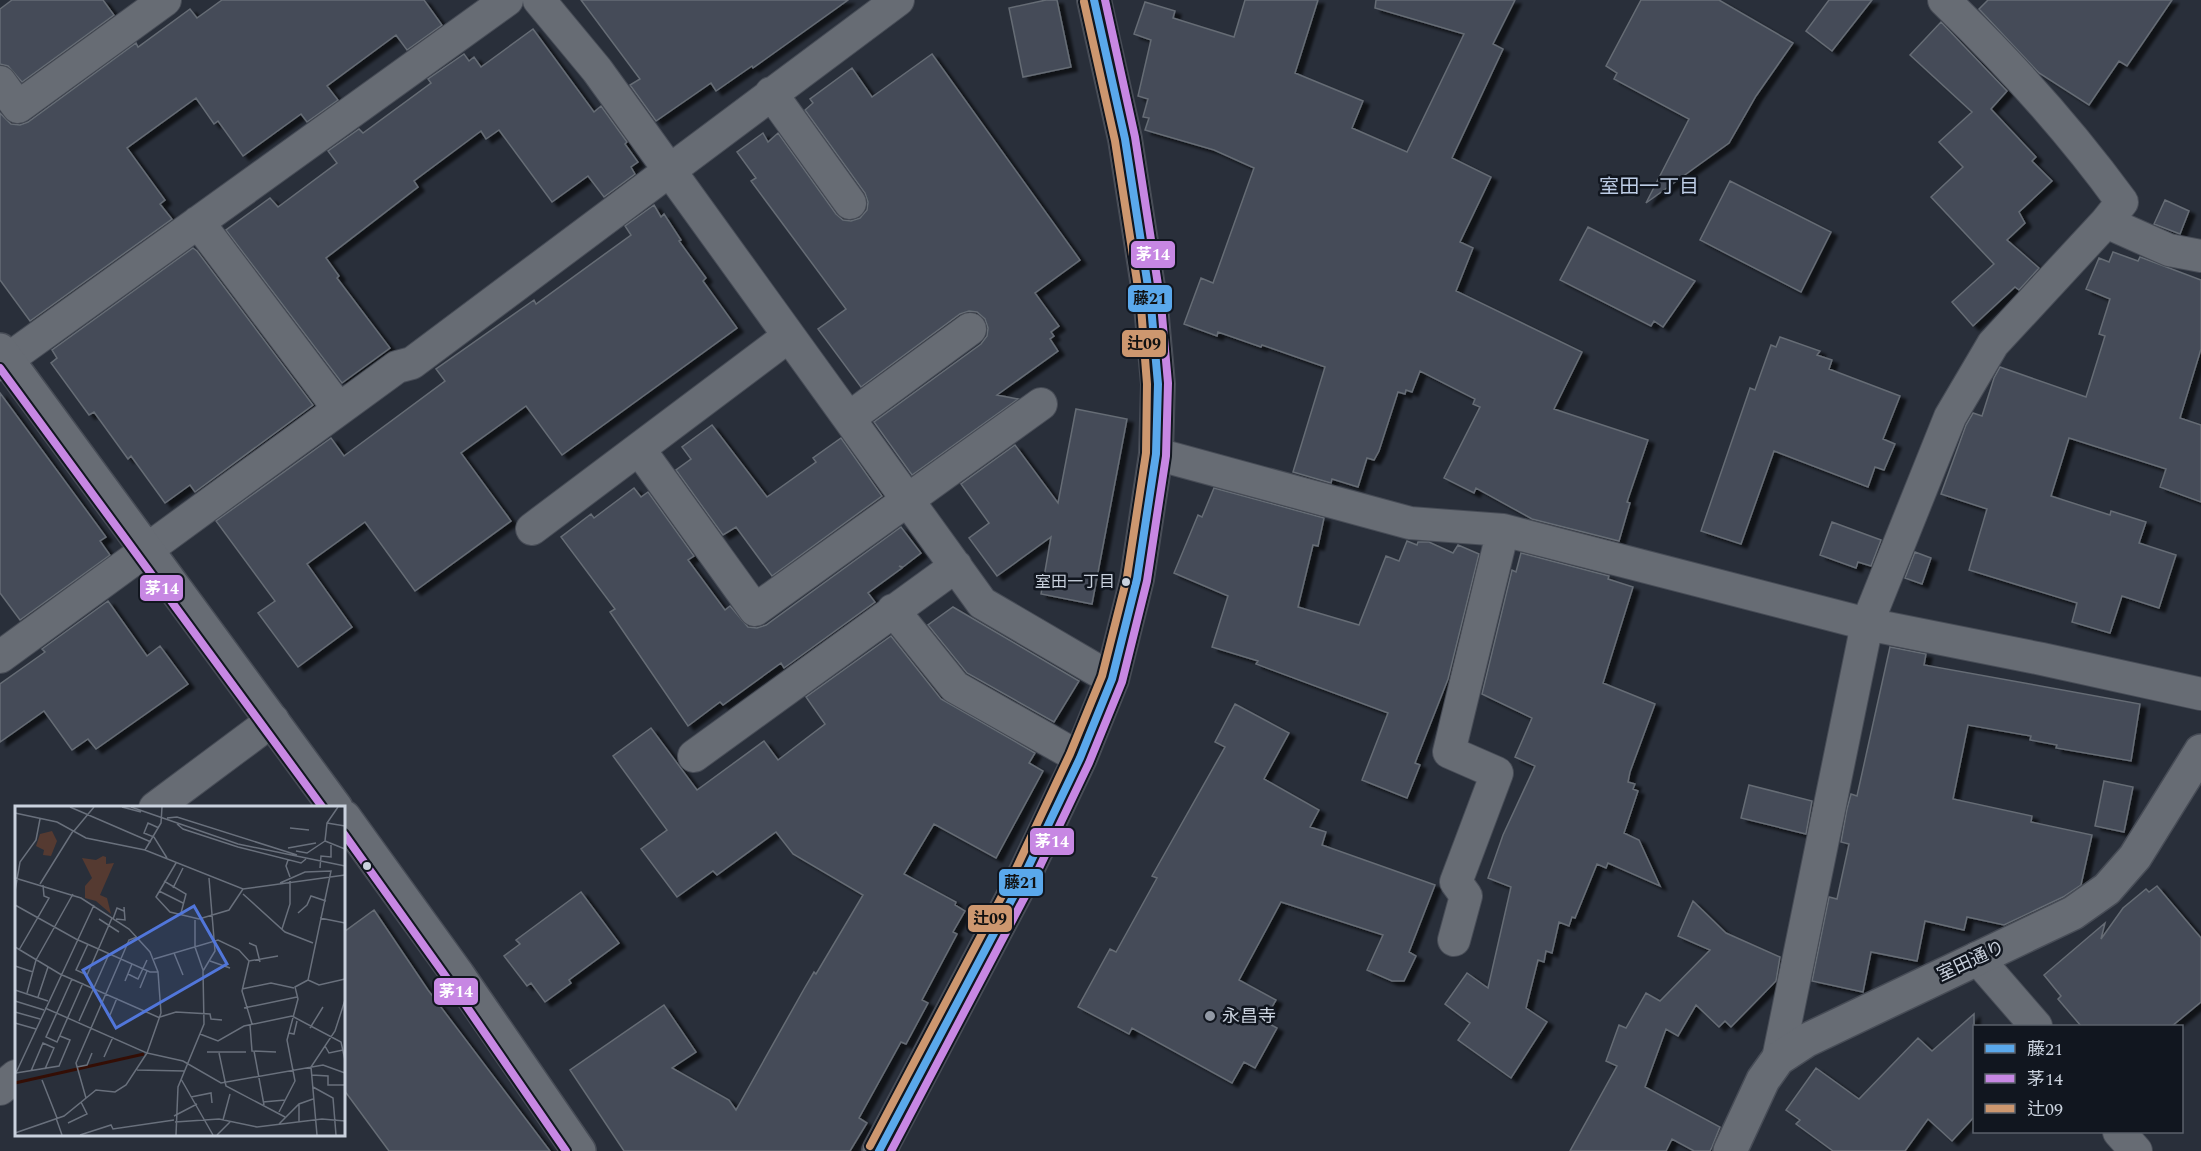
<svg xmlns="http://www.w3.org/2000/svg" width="2201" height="1151" font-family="Spectral,'Noto Sans JP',serif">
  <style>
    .building { fill: #444c58; stroke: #666c75; stroke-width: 1.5; filter: url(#shadow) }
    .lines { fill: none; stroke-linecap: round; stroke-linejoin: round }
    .minor-casing { stroke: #474c56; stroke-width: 34 }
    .tertiary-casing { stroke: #474c56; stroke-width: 36 }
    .minor { stroke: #676c74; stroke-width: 32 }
    .tertiary { stroke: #676c74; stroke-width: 33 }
    .bus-1-casing { stroke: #11161f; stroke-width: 12 }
    .bus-2-casing { stroke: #11161f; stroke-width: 12 }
    .bus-3-casing { stroke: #11161f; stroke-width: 12 }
    .bus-1 { stroke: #5aa8eb; stroke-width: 8 }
    .bus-2 { stroke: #c787e3; stroke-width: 8 }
    .bus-3 { stroke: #cd976f; stroke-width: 8 }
    .bus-dot { fill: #cad2de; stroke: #11161f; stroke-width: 2 }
    .poi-dot { fill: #9299a5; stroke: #11161f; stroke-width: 2 }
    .labels { text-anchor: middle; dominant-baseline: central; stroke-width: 5; stroke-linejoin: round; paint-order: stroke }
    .bus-label { font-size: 16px; fill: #cad2de; stroke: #11161f; text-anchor: end }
    .street-label { font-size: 18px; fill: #cad2de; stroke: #11161f }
    .poi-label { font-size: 18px; fill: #cad2de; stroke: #11161f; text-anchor: start }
    .neighbourhood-label { font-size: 20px; fill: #becde6; stroke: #11161f }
    .inset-river { fill: none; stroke: #340e05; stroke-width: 3 }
    .inset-road { fill: none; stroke: #69707c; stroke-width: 1.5 }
    .view { fill: #5176da; fill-opacity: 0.15; stroke: #5176da; stroke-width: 3 }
    .inset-edge { fill: none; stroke: #cad2de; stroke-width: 3 }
    .line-badge { stroke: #11161f; stroke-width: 2 }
    .badge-label { font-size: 16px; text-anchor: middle; font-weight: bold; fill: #fff }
    .pale-badge-label { font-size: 16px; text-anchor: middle; font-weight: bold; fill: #111 }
  </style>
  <defs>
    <filter id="shadow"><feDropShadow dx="6" dy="4" stdDeviation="1.5" flood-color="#0009"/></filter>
  </defs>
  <rect width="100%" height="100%" fill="#292f3a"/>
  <path class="building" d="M12,0H103L114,15L22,82L8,66L0,64V9Z
    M222,0H424L442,25L407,50L396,35L327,86L338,100L307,122L301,114L243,156L218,121L214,124L196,98L127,148L165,200L160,204L172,219L30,321L0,280V113L11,124L20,125L28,122L136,43L138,47L190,9L197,18Z
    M581,0H848L753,68L752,66L716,91L711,83L656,121L630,85L640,79Z
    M1046,0H1057L1071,67L1023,77L1009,8Z
    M1245,0H1318L1295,73L1363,101L1352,128L1407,152L1464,34L1375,8L1376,0H1515L1493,44L1503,49L1452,158L1491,177L1460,242L1473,248L1456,291L1582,352L1554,409L1648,440L1627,502L1630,503L1619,541L1532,519L1476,488L1474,493L1444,478L1480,407L1473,404L1475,399L1420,371L1412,392L1406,390L1405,394L1398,392L1379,451L1374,460L1367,458L1358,487L1332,479L1331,483L1293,472L1325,367L1262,345L1261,347L1218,332L1217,336L1184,324L1201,278L1213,283L1254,168L1214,150L1145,130L1149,118L1143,117L1148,99L1138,96L1151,40L1134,34L1145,2L1175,11L1173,18L1234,37Z
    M1641,0H1719L1793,43L1756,96L1729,143L1646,203L1689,119L1614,79L1617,73L1606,66Z
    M1829,0H1872L1832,51L1806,31Z
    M1988,0H2172L2127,66L2119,61L2089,105L2039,73L1979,9Z
    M1941,22L2007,91L1991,109L2036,157L2032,161L2052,181L2019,212L2025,223L2007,240L2039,268L2019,290L2015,287L1973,326L1952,302L1994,264L1931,197L1963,167L1939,142L1972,112L1910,55Z
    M533,29L594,112L601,106L627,142L625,144L638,162L631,167L635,174L604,197L588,176L552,202L499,130L486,139L481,131L414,181L418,187L326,258L339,276L337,278L390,348L342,383L226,230L270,198L278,207L337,163L328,151L359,129L363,133L431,83L428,79L464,54L469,61L474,57L481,67Z
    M932,54L1080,260L1035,293L1059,326L1051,332L1054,336L1050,339L1058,351L997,395L1018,399L912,475L874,422L981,344L987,336L988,328L985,319L977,312L969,311L960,314L861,387L818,329L846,309L751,181L756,178L737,152L763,133L768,142L778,133L836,214L843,220L851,221L860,218L867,210L868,202L865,193L805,110L813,103L810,99L852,68L872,97Z
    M1730,181L1831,232L1801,292L1700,240Z
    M2165,200L2189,211L2180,234L2154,224Z
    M654,205L661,217L664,214L681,240L679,241L706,278L703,281L737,328L562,455L526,406L461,453L511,521L415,591L365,522L307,564L352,627L298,667L258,613L275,601L216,521L331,438L344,456L445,381L436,369L534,300L536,304L631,235L625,226Z
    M1588,227L1695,281L1663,327L1654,321L1651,326L1560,280Z
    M193,248L197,251L313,405L195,492L190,485L165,503L131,456L128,459L94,412L89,415L51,363L57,358L52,350Z
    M2113,252L2138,261L2140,257L2201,280V349L2180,418L2201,425V502L2160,487L2166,469L2069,438L2051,496L2110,515L2111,511L2146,522L2139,543L2176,555L2159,608L2122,596L2110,633L2072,622L2077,603L1969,570L1987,509L1941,494L1966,425L1973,413L1982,416L1994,378L2000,367L2086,397L2105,336L2099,334L2110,299L2086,289L2099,258L2109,262Z
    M1780,337L1820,351L1817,355L1832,360L1829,369L1900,396L1883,439L1895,444L1884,470L1875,467L1868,487L1774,451L1741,544L1701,531L1750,388L1755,390L1771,345L1776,347Z
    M0,393L106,537L100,541L110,555L20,620L0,593Z
    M1076,409L1127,419L1092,604L1041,594L1051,537L997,576L969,538L989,523L961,484L1015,445L1058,503Z
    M712,425L767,497L816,462L813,458L841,438L882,496L772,576L736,527L723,535L676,470L691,459L682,447Z
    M634,488L641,497L648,492L694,556L688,560L725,610L730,606L748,627L757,628L766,625L901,527L921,553L903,567L899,566L902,568L868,593L875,602L784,668L781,663L723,705L720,702L688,726L610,612L615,609L561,537L591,514L594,518Z
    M1214,488L1324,518L1318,546L1313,545L1298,607L1359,625L1386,556L1399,561L1407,541L1417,545L1418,542H1429L1453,553L1458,545L1479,554L1448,679L1415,763L1420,765L1407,798L1362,780L1388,713L1256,664L1258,661L1212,647L1228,596L1174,573L1198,515L1202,517Z
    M1832,522L1881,540L1871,566L1858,562L1856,568L1820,555Z
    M1915,552L1931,558L1922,584L1905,578Z
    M1521,553L1609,576L1608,579L1633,587L1603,683L1655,704L1630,772L1628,782L1635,784L1633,789L1638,791L1624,833L1639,840L1660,886L1608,863L1606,868L1597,864L1575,918L1572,917L1569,926L1559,922L1552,953L1546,951L1544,962L1538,960L1526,1008L1547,1022L1511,1078L1458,1040L1470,1023L1445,1004L1467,973L1488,988L1511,887L1488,878L1503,835L1535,766L1515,757L1532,718L1482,694L1512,570L1516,572Z
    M108,601L147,656L160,646L188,684L96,749L88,739L72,750L44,711L0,742V684L45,652L42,649Z
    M953,607L1079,681L1054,722L967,673L928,625Z
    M891,636L941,699L1035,753L1029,763L1043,771L996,858L934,824L904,874L956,902L955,905L965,911L953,932L957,934L922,1000L928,1003L906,1044L901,1042L859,1118L867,1123L850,1151H624L570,1070L664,1005L696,1052L672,1068L729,1100L736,1110L804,989L814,972L816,974L863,895L793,854L776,832L717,875L713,871L677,897L641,849L667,830L613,756L651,728L697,790L764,741L778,760L825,724L806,697Z
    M1890,647L1926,654L1924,665L2140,704L2131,761L2056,748L2057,745L2030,740L2031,736L1968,725L1953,799L2032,816L2031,822L2092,835L2081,885L2063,897L2004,925L1967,917L1964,930L1925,921L1917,961L1871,952L1863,992L1812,981L1829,897L1837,899L1849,844L1841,842L1847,809L1851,794L1857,796Z
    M1235,704L1289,733L1264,779L1319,810L1310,827L1326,832L1322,845L1435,885L1409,952L1416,956L1404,981H1392L1367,970L1383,935L1281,902L1239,980L1276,1000L1264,1021L1277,1028L1255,1068L1244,1062L1232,1083L1132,1028L1129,1034L1078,1007L1110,949L1116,952L1157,878L1152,876L1225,747L1215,742Z
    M2104,781L2133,787L2124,832L2095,826Z
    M1749,785L1812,801L1806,834L1741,818Z
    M2157,886L2201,938V1002L2172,1026H2081L2058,999L2061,996L2044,975L2105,923L2101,939L2123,908L2146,889L2149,892Z
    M581,892L619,943L569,980L571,983L545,1002L531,983L527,986L504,956L520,944L516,940Z
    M1693,901L1726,933L1780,957L1776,981L1731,1027L1725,1021L1719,1027L1696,1005L1678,1036L1666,1029L1645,1087L1720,1127L1712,1147L1710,1151H1694L1672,1139L1666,1151H1570L1617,1066L1606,1061L1619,1025L1626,1028L1646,993L1660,1001L1710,950L1678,936Z
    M374,910L428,990L550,1151H389L344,1090V932Z
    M1974,1014V1117L1952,1141L1928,1119L1905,1151H1833L1796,1124L1800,1120L1786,1110L1816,1068L1859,1099L1918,1038L1932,1051Z"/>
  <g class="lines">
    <g class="minor-casing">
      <path id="minor" d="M539,0L597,70L982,603L1112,679
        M1944,0C2009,63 2069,129 2122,202L2106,222L2169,250L2201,256
        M0,82L18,107L165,0
        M771,93L850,203
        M198,222L339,409
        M0,365L507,0
        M849,418L970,329
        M639,449L755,610L1041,404
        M1156,454L1410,523L1503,530L1867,624L2042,659L2201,694
        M532,529L789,336
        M893,610L955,687L1080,758
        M0,657L397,367L412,363L898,0
        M694,756L956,566
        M155,808L273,720
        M1454,940L1466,896L1456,882L1497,773L1449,752L1503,530
        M1977,958L2036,1026
        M1778,1059L1867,624L1950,417L1993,344L2106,222
        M0,1089L16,1076
        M2119,1132L2136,1151"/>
    </g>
    <g class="tertiary-casing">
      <path id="tertiary" d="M0,350L336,808
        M344,817L458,975L579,1151
        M879,1151L1022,880L1080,758L1112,679L1137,579L1156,454L1158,384L1151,306L1125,139L1094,0
        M1730,1151L1763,1080L1778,1059L1807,1040L2073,913L2107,889L2135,857L2201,751"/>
    </g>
    <use href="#minor" class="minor"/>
    <use href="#tertiary" class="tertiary"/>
    <g class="bus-1-casing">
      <path id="bus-1" d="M879,1151L1022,880L1080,758L1112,679L1137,579L1156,454L1158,384L1151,306L1125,139L1094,0"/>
    </g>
    <g class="bus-2-casing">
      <path id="bus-2" d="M0,368L323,808
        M344,834L449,981L566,1151
        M891,1151L1031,885L1089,763L1122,682L1147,581L1166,456L1168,383L1161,304L1135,137L1105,0"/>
    </g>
    <g class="bus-3-casing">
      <path id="bus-3" d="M870,1146L1013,875L1070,754L1102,676L1127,577L1146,453L1147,384L1141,307L1115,141L1084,2"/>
    </g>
    <use href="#bus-1" class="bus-1"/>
    <use href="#bus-2" class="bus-2"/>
    <use href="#bus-3" class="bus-3"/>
  </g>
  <g class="bus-dot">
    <circle cx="1126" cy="582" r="5"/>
    <circle cx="367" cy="866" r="5"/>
  </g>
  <circle class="poi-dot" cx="1210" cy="1016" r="6"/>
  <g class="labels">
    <g class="bus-label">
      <text x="1115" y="582">室田一丁目</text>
    </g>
    <g class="street-label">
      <text transform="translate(1971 961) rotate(-25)">室田通り</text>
    </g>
    <g class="poi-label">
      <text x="1222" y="1016">永昌寺</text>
    </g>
    <g class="neighbourhood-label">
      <text x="1649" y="187">室田一丁目</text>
    </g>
  </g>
  <g transform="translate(15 806)">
    <rect width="330" height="330" fill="#292f3a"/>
    <path d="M37,25L42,35L36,50L28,49L29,44L21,40L25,28ZM88,50L91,51V58L99,57L85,89L92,92L96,108L81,95L70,92V80L77,72L67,52L81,54Z" fill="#553a31"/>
    <path class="inset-river" d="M0,277L129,248"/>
    <path class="inset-road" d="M55,1L136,36M107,1L126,6M116,1L223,38L330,60M323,1L312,17L310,35L330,43M0,7L42,16L71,32L130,44L228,83L330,69M152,12L162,11L282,49M312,17L330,20M162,18L168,23L223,41L286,57L291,53M144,22L133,17L129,27L139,31L152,52M275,22L294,24M59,25L79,1M273,42L301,37M130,44L146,17L147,1M281,45L292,47L310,35M273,54L271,60L275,71M161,57L141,91L155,106L184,113L214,104L228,83M305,62L306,50L316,51V39M0,72L66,92L114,123L135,146L143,166L146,207L132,247L168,255L206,277L308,259L330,267M149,75L171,88L166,107M265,77L290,66L316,65L293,174L304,179L330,173M25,78L58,25M158,82L168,62M0,85L5,56L21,34L25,13M144,85L168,97M228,88L270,126L298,137M0,99L61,133L135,166H143M283,107L292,99L296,90L311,95M305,112L330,117M84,113L104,126M98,113L102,102L109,105M101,113L110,114L109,101M180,114V141L188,164M267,123L275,98V75M234,137L241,140L245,156M73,138L61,164L72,169L97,112M0,141L45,168L145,212M4,144L34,92L29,90L28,79M159,147L168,169M139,153L203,134L224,144L234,155L263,150M21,154L58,88M195,155L215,162M234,155L227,185L237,218M0,160L18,166M113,168L123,173L132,154M57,173L31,231L42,236L68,177M110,175L117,158M125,182L132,165M227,183L256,177L279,182M0,184L33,195M12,187L21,154M23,191L33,161M0,195L29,204M229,202L282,191M0,206L25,213M95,209L102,192M277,210L326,236L330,254M145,211L161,206L195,208L196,213L207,214M64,215L94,148M0,217L21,223M235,219L237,245L261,246M295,222L308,201M274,227L279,228L282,215M185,228L203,235L229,220L277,210M310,240L314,247L328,244M239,245L249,299M192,246H231M204,247L211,280L270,311M89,251L98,231M62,261L72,259L77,247M122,264L169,265M16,265L28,237L39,242L30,263M1,267L44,260L55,234L45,230M0,269L79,99M297,269L313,270V279H330M166,273L198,329M27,274L42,312M298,281L318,292L321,329M176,291L196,287L197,297M71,292L61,257L114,134L122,131M248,296L270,294M284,298V317M264,306L280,275L272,234L283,193L280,181L293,174M159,310L182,298M41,312L47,329M208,314L215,288M160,316L204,313L242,321L307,313L330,315M53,317L72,308L66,296M264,318L284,298L298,293M0,327L49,310L81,284L100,286L111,279L132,247L30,202M65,329L96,319L98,323L159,314M161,329L163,281L189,218L188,165L200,145L194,72M202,329L215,316M302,329L296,261L320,225L330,194"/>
    <path class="view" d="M179,100L212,158L101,222L68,164Z"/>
    <rect width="330" height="330" class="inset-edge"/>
  </g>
  <g class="line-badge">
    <rect x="1130" y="240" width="46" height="29" rx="6" fill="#c787e3"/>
    <rect x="1127" y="284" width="46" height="29" rx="6" fill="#5aa8eb"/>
    <rect x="1121" y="329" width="46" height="29" rx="6" fill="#cd976f"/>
    <rect x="139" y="574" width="45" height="28" rx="6" fill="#c787e3"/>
    <rect x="1029" y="827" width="46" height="29" rx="6" fill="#c787e3"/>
    <rect x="998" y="868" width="46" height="29" rx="6" fill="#5aa8eb"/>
    <rect x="967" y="904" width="46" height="29" rx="6" fill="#cd976f"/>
    <rect x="433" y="977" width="46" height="29" rx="6" fill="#c787e3"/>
  </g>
  <g class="badge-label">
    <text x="1153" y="260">茅14</text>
    <text x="162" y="594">茅14</text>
    <text x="1052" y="847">茅14</text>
    <text x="456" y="997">茅14</text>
  </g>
  <g class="pale-badge-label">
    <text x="1150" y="304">藤21</text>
    <text x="1144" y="349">辻09</text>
    <text x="1021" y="888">藤21</text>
    <text x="990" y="924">辻09</text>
  </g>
  <rect x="1973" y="1025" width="210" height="108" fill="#11161f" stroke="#5b616b" stroke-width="1.5"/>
  <rect x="1985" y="1044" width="30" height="9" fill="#5aa8eb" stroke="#5b616b" stroke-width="1.5"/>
  <text x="2027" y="1055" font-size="18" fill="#cad2de">藤21</text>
  <rect x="1985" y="1074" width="30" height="9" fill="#c787e3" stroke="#5b616b" stroke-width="1.5"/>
  <text x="2027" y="1085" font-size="18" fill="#cad2de">茅14</text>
  <rect x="1985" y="1104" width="30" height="9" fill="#cd976f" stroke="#5b616b" stroke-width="1.5"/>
  <text x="2027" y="1115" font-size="18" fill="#cad2de">辻09</text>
</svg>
